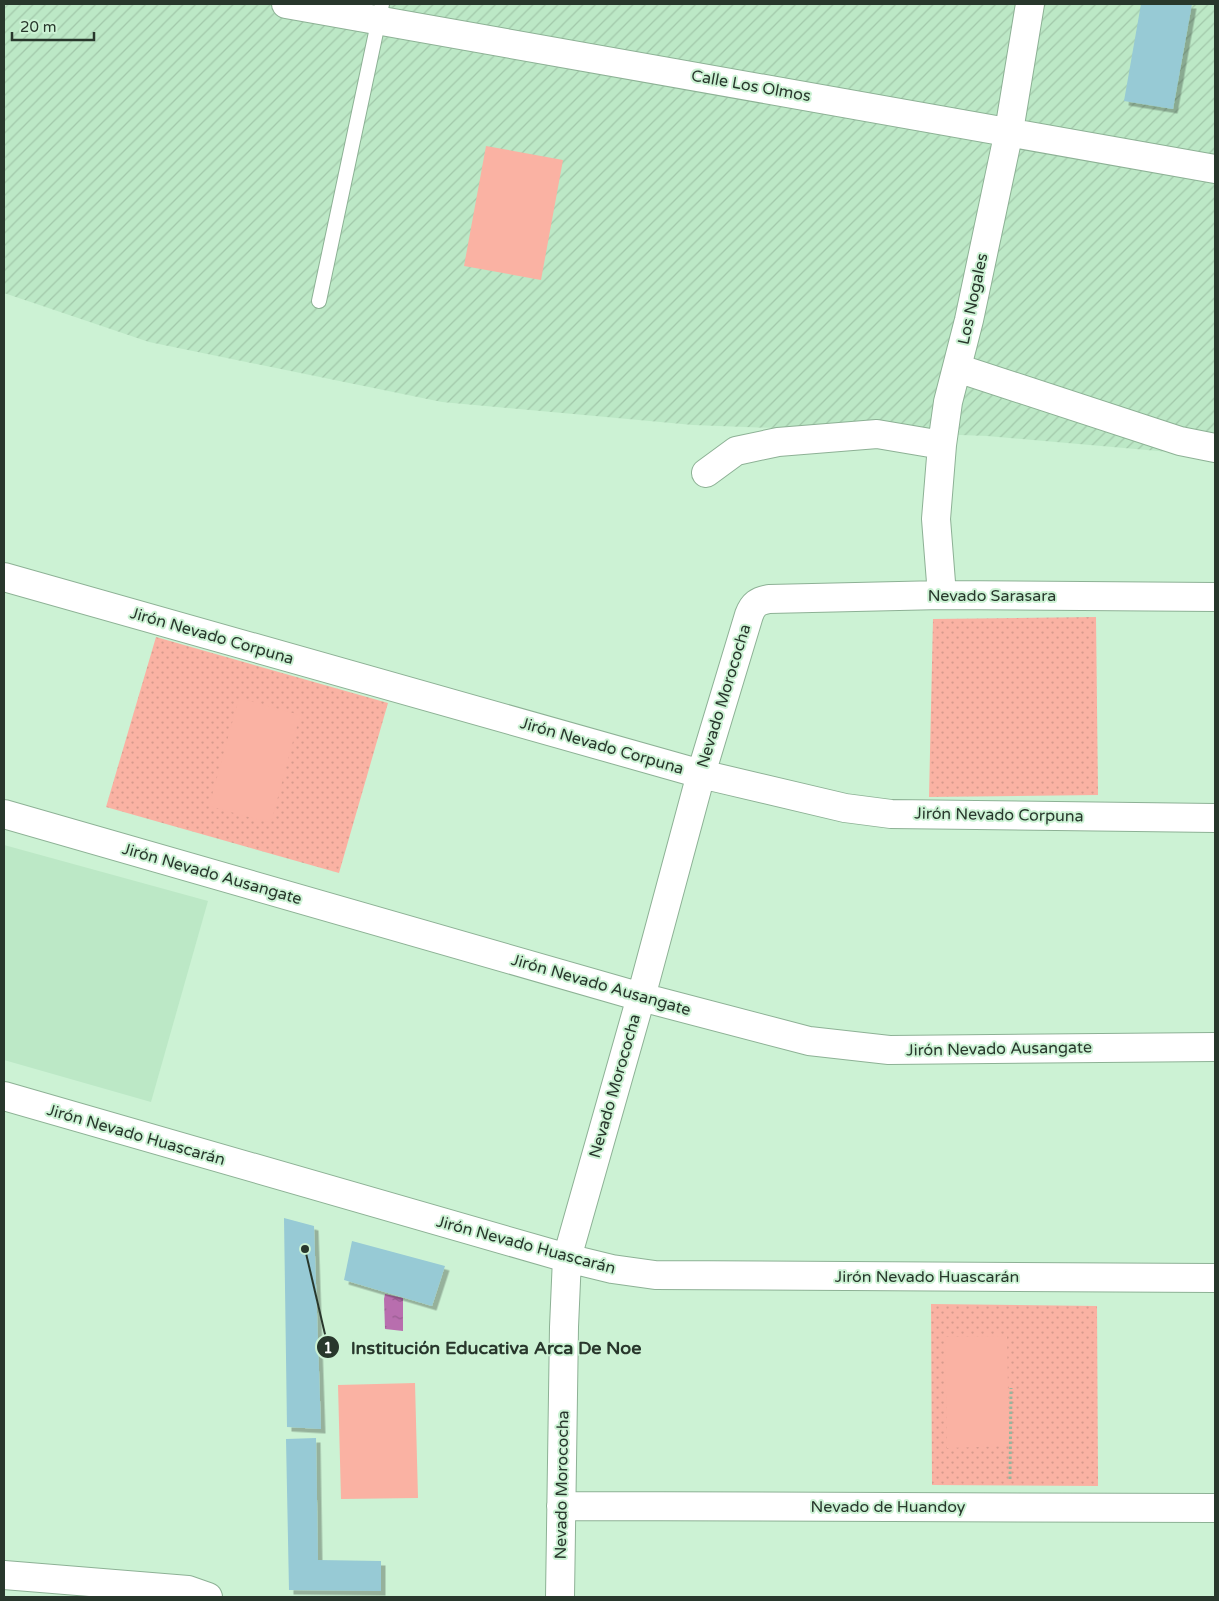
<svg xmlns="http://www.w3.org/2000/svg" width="1219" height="1601" font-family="'Varela Round',sans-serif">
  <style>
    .built { fill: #bce8c6 }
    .industrial { fill: url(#industrial-furrows) }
    .park { fill: url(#park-dots) }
    .pitch { fill: #fab2a3 }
    .water { fill: url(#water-ripples) }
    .building { fill: #97cad5; filter: url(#shadow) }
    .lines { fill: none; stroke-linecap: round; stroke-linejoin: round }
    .lane-casing { stroke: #8db195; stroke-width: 16 }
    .street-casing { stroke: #8db195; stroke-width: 30 }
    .path { stroke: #96b59d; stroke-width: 3; stroke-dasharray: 2.5 2.5; stroke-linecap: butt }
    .lane { stroke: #fff; stroke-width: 14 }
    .street { stroke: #fff; stroke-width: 28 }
    .labels { text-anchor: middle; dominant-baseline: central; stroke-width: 4; stroke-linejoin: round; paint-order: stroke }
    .street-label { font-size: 16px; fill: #28372c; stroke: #ccf2d4 }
    .leader { fill: none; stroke: #28372c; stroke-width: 2 }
    .callout-dot { fill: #28372c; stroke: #ccf2d4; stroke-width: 2 }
    .mark-label { font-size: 15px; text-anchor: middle; font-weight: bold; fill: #fff }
    .callout-label { font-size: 18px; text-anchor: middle; font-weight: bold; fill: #28372c; stroke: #ccf2d4; stroke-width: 4; stroke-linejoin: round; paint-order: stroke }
  </style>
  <defs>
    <pattern id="industrial-furrows" width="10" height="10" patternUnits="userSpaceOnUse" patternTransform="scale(1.25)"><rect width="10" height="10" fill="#bce8c6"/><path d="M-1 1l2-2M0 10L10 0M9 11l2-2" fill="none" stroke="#a2c8aa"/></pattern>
    <pattern id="park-dots" width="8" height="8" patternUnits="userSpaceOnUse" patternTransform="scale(1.25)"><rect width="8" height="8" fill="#fab2a3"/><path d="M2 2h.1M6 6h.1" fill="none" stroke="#d69a8c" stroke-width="1.8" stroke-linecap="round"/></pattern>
    <pattern id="water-ripples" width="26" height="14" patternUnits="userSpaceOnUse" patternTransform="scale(1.25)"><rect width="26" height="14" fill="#b86eae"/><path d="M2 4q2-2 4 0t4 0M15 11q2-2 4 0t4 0" fill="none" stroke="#965b8e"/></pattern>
    <filter id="shadow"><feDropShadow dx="4.5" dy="4.5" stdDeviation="0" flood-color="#0004"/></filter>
  </defs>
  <rect width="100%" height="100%" fill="#ccf2d4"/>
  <path class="built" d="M4,845L208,901L151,1102L4,1060Z"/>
  <path class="industrial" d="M4,4H1215V456L987,436L693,425L442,402L149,342L4,293Z"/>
  <path class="park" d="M1096,617L1098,795L929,797L933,619Z
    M156,637L388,703L339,873L106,807Z
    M931,1304L1097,1306L1098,1486L932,1485Z"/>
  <path class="pitch" d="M486,146L563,160L541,280L464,266Z
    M239,698L300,715L271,823L209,806Z
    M1007,1336L1009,1446L947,1448L945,1337Z
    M415,1383L418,1498L341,1499L338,1385Z"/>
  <path class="water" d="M385,1294L403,1298V1331L385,1329L384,1299Z"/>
  <path class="building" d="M1141,4H1192L1173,109L1124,101Z
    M284,1218L314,1226L321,1429L287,1427Z
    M352,1241L445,1266L432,1306L344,1280Z
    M316,1438L318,1560L381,1561V1591L289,1590L286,1439Z"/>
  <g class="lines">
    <g class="lane-casing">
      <path id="lane" d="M319,301L382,4"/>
    </g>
    <g class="street-casing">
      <path id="street" d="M286,4L1215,169
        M957,368L1180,441L1215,448
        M706,473L736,451L778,442L877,434L942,445
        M4,577L701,774L845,808L891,814L1215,818
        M942,595L936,519L942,445L948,402L969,320L1009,131L1030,4
        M4,814L641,997L809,1041L889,1050L1215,1047
        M4,1096L567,1258L612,1269L655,1275L1215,1278
        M561,1506L1215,1508
        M4,1575L188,1590L208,1597
        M560,1597L564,1327L567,1258L641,997L701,774L749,615C753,604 758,601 769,599L942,595L1215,597"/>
    </g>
    <path class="path" d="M1010,1479L1011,1388"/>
    <use href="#lane" class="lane"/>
    <use href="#street" class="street"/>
  </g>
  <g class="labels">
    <g class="street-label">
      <text transform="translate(751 86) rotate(10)">Calle Los Olmos</text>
      <text transform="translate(973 299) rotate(-78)">Los Nogales</text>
      <text x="992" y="596">Nevado Sarasara</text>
      <text transform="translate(212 636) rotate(16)">Jirón Nevado Corpuna</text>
      <text transform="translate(724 696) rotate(-73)">Nevado Morococha</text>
      <text transform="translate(602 746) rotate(16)">Jirón Nevado Corpuna</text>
      <text transform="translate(999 815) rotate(1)">Jirón Nevado Corpuna</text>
      <text transform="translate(212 874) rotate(16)">Jirón Nevado Ausangate</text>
      <text transform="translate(601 985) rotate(16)">Jirón Nevado Ausangate</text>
      <text transform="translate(999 1049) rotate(-1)">Jirón Nevado Ausangate</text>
      <text transform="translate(615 1086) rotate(-74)">Nevado Morococha</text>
      <text transform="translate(136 1135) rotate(16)">Jirón Nevado Huascarán</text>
      <text transform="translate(526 1245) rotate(15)">Jirón Nevado Huascarán</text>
      <text x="927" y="1277">Jirón Nevado Huascarán</text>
      <text transform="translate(562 1485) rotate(-89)">Nevado Morococha</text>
      <text x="888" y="1507">Nevado de Huandoy</text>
    </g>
  </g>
  <path class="leader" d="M305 1249L328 1347"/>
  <g class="callout-dot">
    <circle cx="305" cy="1249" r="5"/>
    <circle cx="328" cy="1347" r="12"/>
  </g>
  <g class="mark-label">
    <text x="328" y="1353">1</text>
  </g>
  <g class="callout-label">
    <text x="496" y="1354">Institución Educativa Arca De Noe</text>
  </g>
  <rect width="1219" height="1601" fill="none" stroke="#28372c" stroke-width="10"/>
  <path d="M12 32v8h82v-8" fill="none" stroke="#28372c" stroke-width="2.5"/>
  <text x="20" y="32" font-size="15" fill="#28372c" stroke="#ccf2d4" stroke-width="4" paint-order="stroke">20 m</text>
</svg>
